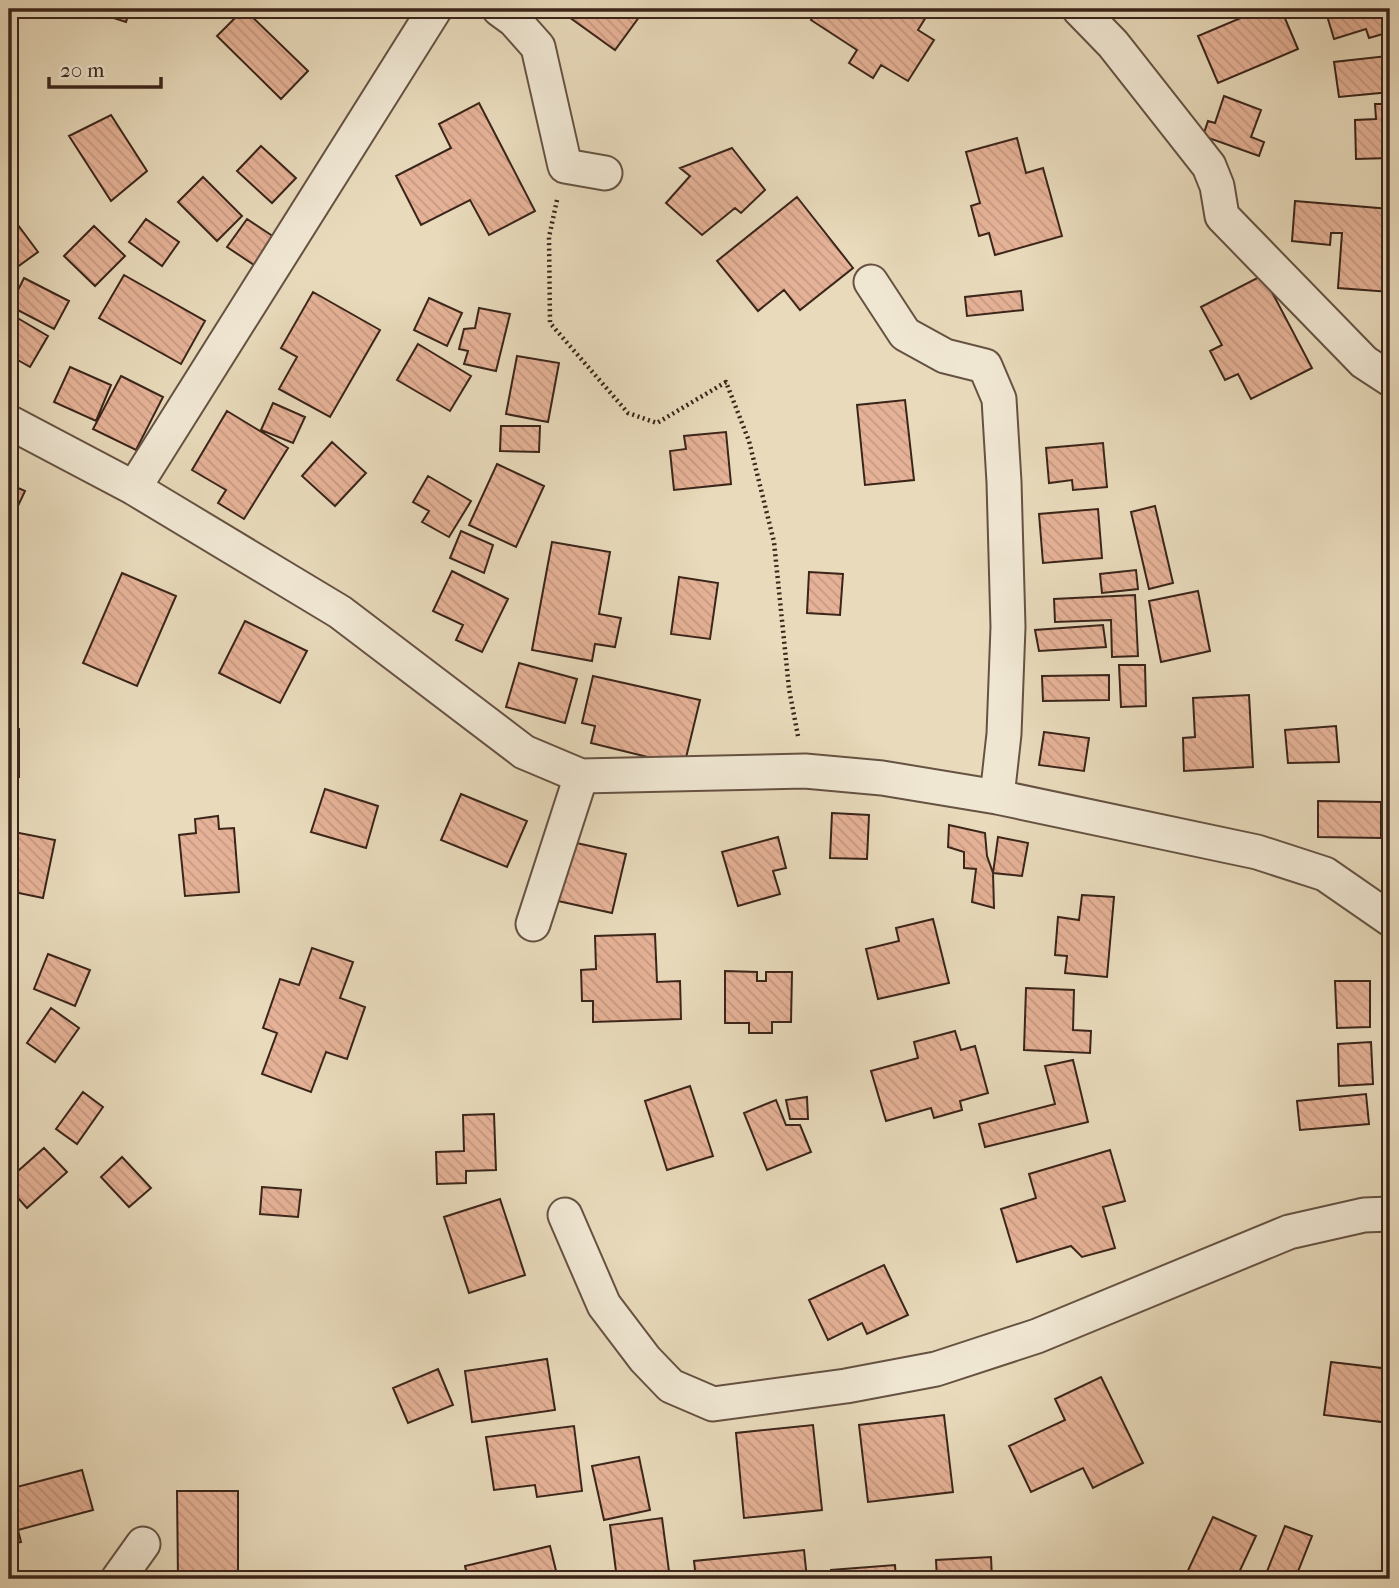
<svg xmlns="http://www.w3.org/2000/svg" width="1399" height="1588" font-family="'IM FELL French Canon',serif">
  <style>
    .building { fill: url(#building-back-hatch); stroke: #3b251a; stroke-width: 2 }
    .lines { fill: none; stroke-linecap: round; stroke-linejoin: round }
    .street-casing { stroke: #665242; stroke-width: 37 }
    .path { stroke: #3b251a; stroke-width: 4.5; stroke-dasharray: 2 3.5; stroke-linecap: butt }
    .street { stroke: #f0e7d3; stroke-width: 33 }
  </style>
  <defs>
    <pattern id="building-back-hatch" width="6" height="6" patternUnits="userSpaceOnUse" patternTransform="scale(1.75)"><rect width="6" height="6" fill="#e6b297"/><path d="M-1 5l2 2M0 0l6 6M5-1l2 2" fill="none" stroke="#c69982"/></pattern>
  </defs>
  <rect width="100%" height="100%" fill="#e8dabb"/>
  <filter id="stains"><feTurbulence type="fractalNoise" baseFrequency=".00286" numOctaves="4"/><feColorMatrix values="0 0 0 0 .2 0 0 0 0 .09 0 0 0 0 .02 0 0 0 .5 -.17"/></filter>
  <radialGradient id="worn" r=".72"><stop offset=".6" stop-color="#630" stop-opacity="0"/><stop offset="1" stop-color="#630" stop-opacity=".3"/></radialGradient>
  <path class="building" d="M86,9H130L126,22Z
    M244,9L308,71L281,99L217,36Z
    M575,9H645L615,50L569,17Z
    M818,9H914L926,17L918,30L934,40L908,81L881,65L873,78L849,63L857,50L811,20Z
    M1262,9H1281L1298,49L1218,83L1198,36Z
    M1325,9H1390V32L1369,38L1366,29L1334,39Z
    M1387,56L1390,92L1339,97L1334,62Z
    M1224,96L1261,110L1251,137L1264,142L1259,156L1203,136L1208,121L1215,123Z
    M479,103L535,211L489,235L470,200L421,225L396,176L451,148L439,124Z
    M1375,104H1390V158L1356,159L1355,120L1376,119Z
    M111,115L147,171L111,201L69,136Z
    M1017,138L1026,173L1043,168L1062,236L995,255L989,233L979,236L971,206L980,203L966,152Z
    M261,146L296,178L272,203L237,171Z
    M732,148L765,190L741,213L735,208L702,235L666,203L690,176L680,168Z
    M203,177L242,216L217,241L178,202Z
    M797,197L853,268L800,310L784,290L758,311L717,261Z
    M1295,201L1390,209V292L1338,288L1342,233H1331L1330,245L1292,241Z
    M9,213L38,252L9,273Z
    M146,219L179,242L162,266L129,242Z
    M247,219L280,241L260,269L227,247Z
    M94,226L125,256L95,286L64,256Z
    M124,275L205,321L181,364L99,318Z
    M1263,275L1312,368L1251,399L1238,374L1225,380L1210,351L1222,345L1201,307Z
    M24,278L69,301L54,329L10,306Z
    M1021,291L1023,310L967,316L965,297Z
    M313,292L380,330L330,417L279,389L297,357L281,348Z
    M429,298L462,313L447,346L414,330Z
    M479,308L510,314L496,371L464,364L468,351L459,349L464,329L475,328Z
    M9,313L48,336L30,367L9,355Z
    M418,344L471,376L450,411L397,380Z
    M517,356L559,363L548,422L506,414Z
    M70,367L111,385L96,421L54,402Z
    M121,376L163,397L136,450L93,429Z
    M905,400L914,480L865,485L857,405Z
    M273,403L305,417L293,443L261,430Z
    M227,411L288,448L244,519L218,503L226,490L192,470Z
    M501,426H540L539,452L500,451Z
    M726,432L731,484L674,490L670,451L686,449L684,436Z
    M332,442L366,473L335,506L302,476Z
    M1103,443L1107,487L1073,490L1072,480L1049,483L1046,448Z
    M497,464L544,486L516,547L469,525Z
    M428,476L471,501L449,537L422,522L429,511L413,502Z
    M9,484L25,491L9,525Z
    M1155,506L1173,583L1149,589L1131,512Z
    M1098,509L1102,558L1043,563L1039,514Z
    M461,531L493,545L484,573L450,558Z
    M552,542L610,552L599,614L621,618L615,647L595,644L592,661L532,650Z
    M1136,570L1138,589L1102,593L1100,574Z
    M452,571L508,599L482,652L456,640L463,625L433,611Z
    M809,572L843,574L840,615L807,613Z
    M122,573L176,596L137,686L83,663Z
    M679,577L718,583L710,639L671,634Z
    M1198,591L1210,651L1161,662L1149,601Z
    M1135,595L1138,656L1112,657L1111,620L1055,622L1054,599Z
    M245,621L307,651L280,703L219,673Z
    M1103,625L1106,647L1039,651L1035,630Z
    M519,663L577,679L565,723L506,707Z
    M1119,665H1145L1146,706L1121,707Z
    M1109,675V700L1043,701L1042,676Z
    M593,676L700,700L684,766L591,743L595,726L582,723Z
    M1249,695L1253,767L1184,771L1183,738L1195,737L1193,698Z
    M1336,726L1339,762L1288,763L1285,730Z
    M9,729H19V777H9Z
    M1044,732L1089,738L1084,771L1039,765Z
    M325,789L378,806L366,848L311,832Z
    M461,794L527,821L507,867L441,840Z
    M1318,801L1381,802V838L1318,837Z
    M832,813L869,815L867,859L830,858Z
    M218,816L219,829L234,828L239,892L185,896L179,835L196,833L195,819Z
    M949,825L985,833L987,856L993,873L994,908L972,902L976,869L964,868V852L948,847Z
    M9,831L55,840L43,898L9,891Z
    M778,837L786,868L773,871L780,894L738,906L722,852Z
    M998,837L1028,843L1022,876L993,873Z
    M572,842L626,854L612,913L558,901Z
    M1082,895L1114,897L1107,977L1065,973L1067,956L1055,955L1058,917L1079,920Z
    M933,919L949,983L878,999L866,949L899,941L896,928Z
    M655,934L657,982L680,981L681,1019L593,1022V1001H582L581,970L596,969L595,936Z
    M312,948L353,962L340,998L365,1007L347,1059L326,1052L311,1092L262,1074L277,1033L263,1028L280,979L299,985Z
    M48,954L90,970L75,1006L34,989Z
    M725,971L757,972V981H766V972H792L791,1022H772V1033H749V1023H725Z
    M1335,981H1370V1027L1337,1028Z
    M1026,988L1074,990L1073,1030L1091,1031L1090,1053L1024,1050Z
    M51,1008L79,1028L55,1062L27,1043Z
    M955,1031L961,1050L975,1046L988,1093L960,1101L962,1110L934,1118L931,1108L886,1121L871,1071L918,1058L914,1042Z
    M1371,1042L1373,1084L1339,1086L1338,1044Z
    M1073,1060L1088,1122L985,1147L979,1124L1055,1104L1045,1066Z
    M690,1086L713,1156L667,1170L645,1101Z
    M83,1092L103,1107L77,1144L56,1129Z
    M1366,1094L1369,1124L1300,1130L1297,1101Z
    M807,1097L808,1119H790L786,1100Z
    M776,1100L786,1125H800L811,1152L767,1170L744,1113Z
    M494,1114L496,1170L466,1171V1183L437,1184L436,1152L464,1151L463,1115Z
    M44,1148L67,1172L27,1208L9,1188V1179Z
    M1110,1150L1125,1201L1103,1207L1115,1248L1082,1257L1071,1246L1017,1262L1001,1209L1036,1198L1029,1174Z
    M122,1157L151,1188L129,1207L101,1177Z
    M262,1187L301,1190L298,1217L260,1214Z
    M500,1199L525,1275L469,1293L444,1217Z
    M884,1265L908,1315L867,1334L862,1323L828,1340L809,1300Z
    M547,1359L555,1410L472,1422L465,1371Z
    M1331,1362L1390,1369V1423L1324,1415Z
    M438,1369L453,1405L408,1423L393,1388Z
    M1101,1377L1143,1463L1093,1488L1083,1468L1031,1492L1009,1446L1065,1420L1055,1399Z
    M944,1415L953,1492L868,1502L859,1425Z
    M813,1425L822,1510L744,1518L736,1433Z
    M574,1426L582,1491L537,1497L535,1485L494,1490L486,1437Z
    M639,1457L650,1510L604,1520L592,1466Z
    M82,1470L93,1510L18,1530L21,1542L9,1545V1489Z
    M177,1491H238V1579H178Z
    M1213,1517L1256,1536L1236,1579H1184Z
    M662,1518L670,1579H617L610,1525Z
    M1285,1526L1312,1536L1295,1579H1264Z
    M550,1546L558,1579H468L465,1566Z
    M804,1550L807,1579H696L694,1561Z
    M991,1557L992,1579H937L936,1560Z
    M895,1565L896,1579H831V1570Z"/>
  <g class="lines">
    <g class="street-casing">
      <path id="street" d="M499,9L514,20L538,47L565,166L605,173
        M1079,9L1113,44L1209,166L1217,186L1222,216L1364,362L1390,379
        M871,282L905,334L945,356L985,366L999,399L1004,482L1008,627L1004,734L997,797
        M9,422L134,488L340,612L524,752L581,776L805,771L882,778L997,797L1257,852L1325,874L1390,919
        M134,488L435,9
        M533,924L581,776
        M565,1215L604,1305L645,1359L671,1386L713,1404L846,1386L936,1369L1037,1336L1289,1232L1364,1215L1390,1214
        M118,1579L143,1544"/>
    </g>
    <path class="path" d="M557,200L549,237L550,323L628,413L657,423L726,382L749,441L774,542L789,689L798,736"/>
    <use href="#street" class="street"/>
  </g>
  <rect width="1399" height="1588" fill="none" stroke="#e8dabb" stroke-width="35"/>
  <rect x="10" y="10" width="1378" height="1567" fill="none" stroke="#3b251a" stroke-width="3.5"/>
  <rect x="18" y="18" width="1364" height="1553" fill="none" stroke="#3b251a" stroke-width="2"/>
  <path d="M49 77v10h112v-10" fill="none" stroke="#3b251a" stroke-width="3.5"/>
  <text x="60" y="77" font-size="21" fill="#3b251a" stroke="#f0e7d3" stroke-width="5" paint-order="stroke">20 m</text>
  <rect width="100%" height="100%" filter="url(#stains)"/>
  <rect width="100%" height="100%" fill="url(#worn)"/>
</svg>
